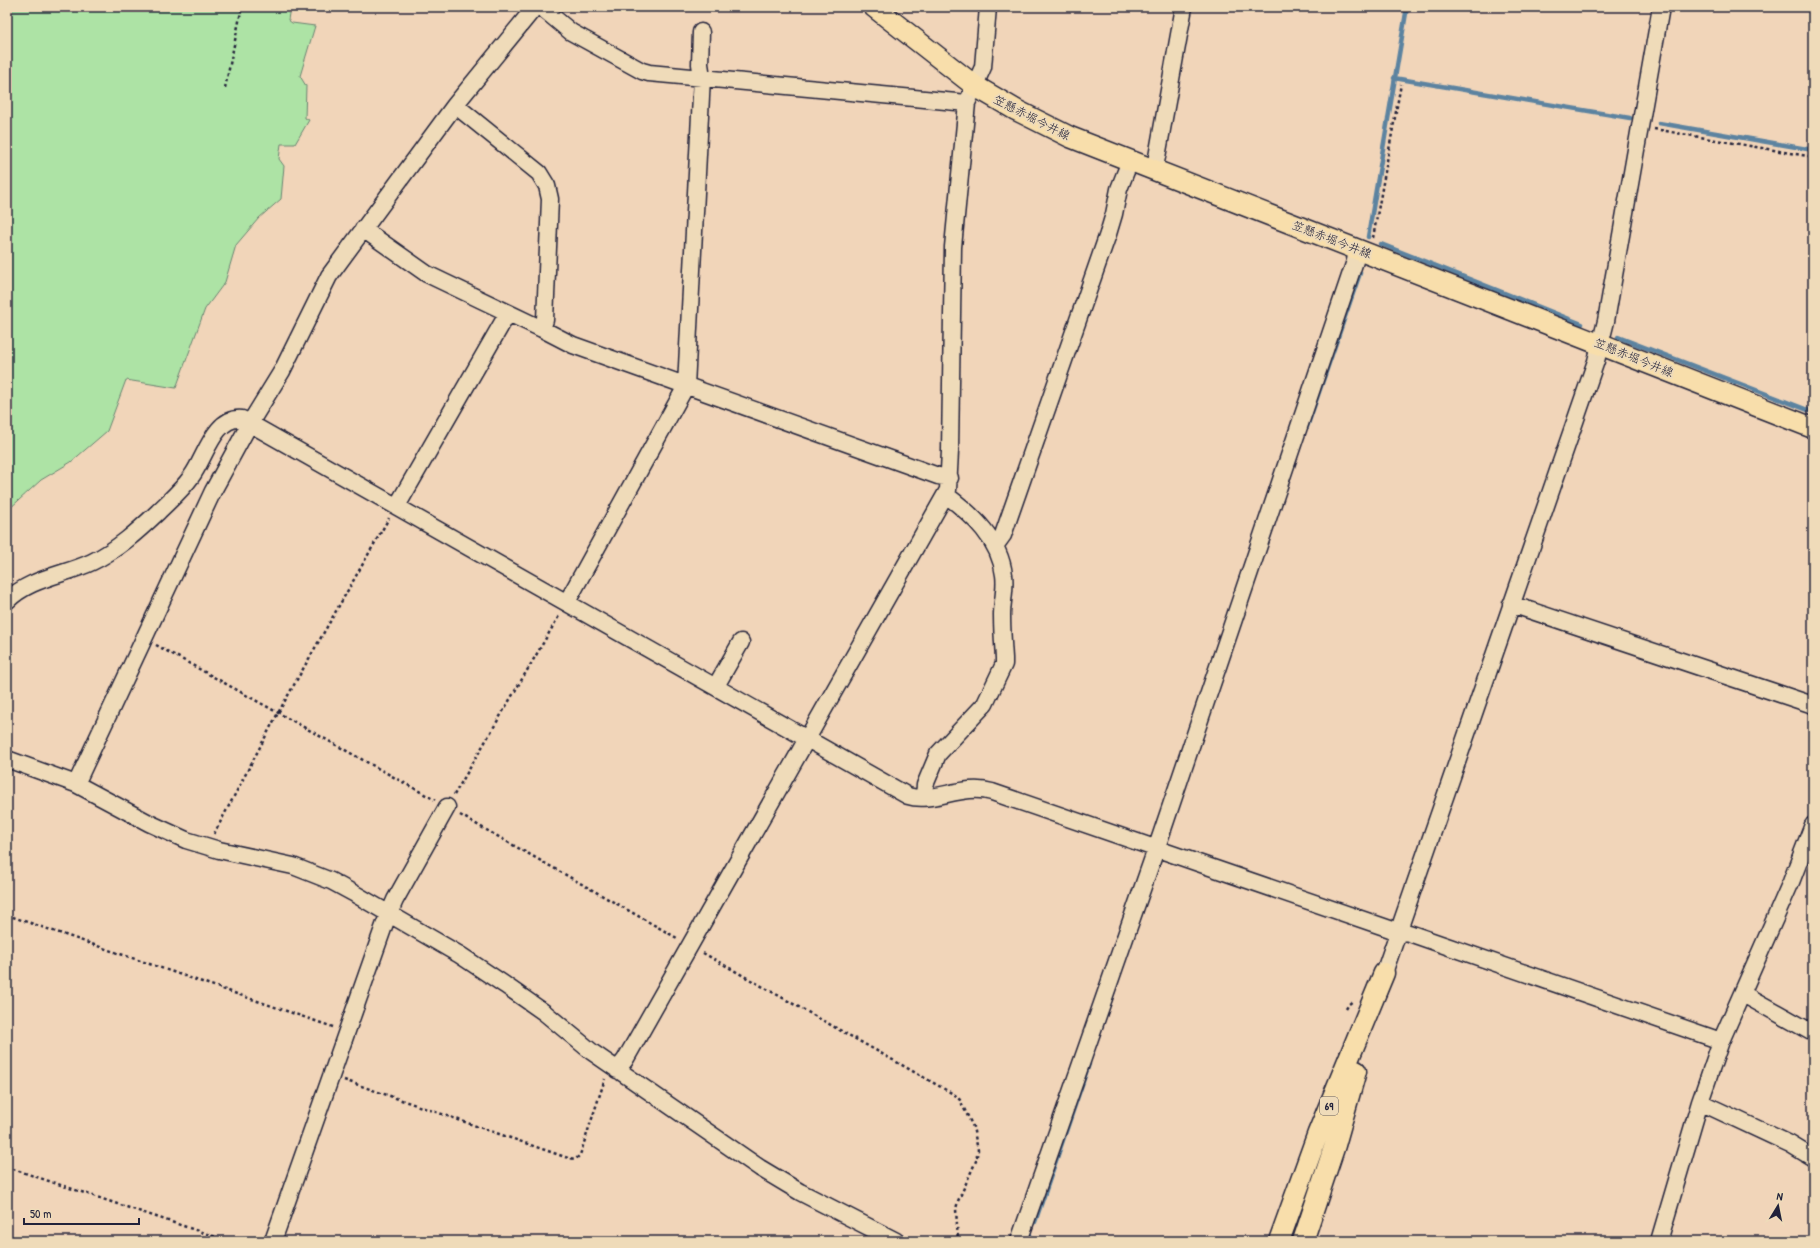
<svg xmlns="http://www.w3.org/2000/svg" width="1820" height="1248" font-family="'Patrick Hand','Klee One',sans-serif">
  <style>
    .green { fill: #ade3a5; stroke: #688270 }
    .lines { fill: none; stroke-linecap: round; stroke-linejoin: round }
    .stream { stroke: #5c83a0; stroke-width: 4.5 }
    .minor-casing { stroke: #22223b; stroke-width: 19 }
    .major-casing { stroke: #22223b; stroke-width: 23 }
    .path { stroke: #22223b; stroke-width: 2.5; stroke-dasharray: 3 3; stroke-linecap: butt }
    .minor { stroke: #efdbb9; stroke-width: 16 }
    .major { stroke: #f8deab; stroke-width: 20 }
    .labels { text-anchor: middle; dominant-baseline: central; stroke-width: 4; stroke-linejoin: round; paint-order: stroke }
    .shield { fill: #efdbb9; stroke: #605a61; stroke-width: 1 }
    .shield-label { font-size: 11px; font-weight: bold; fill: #22223b }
    .street-label { font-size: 12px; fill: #22223b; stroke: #efdbb9 }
  </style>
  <rect width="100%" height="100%" fill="#f1d5b9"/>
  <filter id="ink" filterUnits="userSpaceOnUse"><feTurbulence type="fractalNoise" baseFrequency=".025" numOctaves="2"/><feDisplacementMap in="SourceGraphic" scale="8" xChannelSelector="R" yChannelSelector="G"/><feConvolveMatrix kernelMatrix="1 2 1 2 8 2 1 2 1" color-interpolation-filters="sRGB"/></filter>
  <g filter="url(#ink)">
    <path class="green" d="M7,7H290L288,20L292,23L315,26L300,76L306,86L305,118L309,120L295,144H281L279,159L284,166L281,199L259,218L236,245L225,282L205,309L176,388L126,380L107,431L71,462L41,480L7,511Z"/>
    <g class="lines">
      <path class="stream" d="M1394,78L1630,118
        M1659,123L1813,150
        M1368,237L1407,7
        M1381,244L1582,324
        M1618,337L1813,412
        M1307,427L1360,273
        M1035,1222L1089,1064
        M1028,1241L1030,1235"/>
      <g class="minor-casing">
        <path id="minor" d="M541,7L571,32L642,71L649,73L967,103
          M455,105L539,173L547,186L550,199L545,320L542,329
          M1154,171L1157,157L1184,7
          M363,229L427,274L542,329L573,345L938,476L950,478
          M397,506L508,313
          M995,546L1003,535L1108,234L1114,214L1119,189L1130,161
          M7,601C29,578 65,575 92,562C117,550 138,531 158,512C169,501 182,490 191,477C205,459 214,416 242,419L908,796C933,804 963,783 992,792L1390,929L1409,933L1721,1041
          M567,602L686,386L702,77L700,64L701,32
          M1511,604L1813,705
          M716,686L741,642
          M7,759L76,784L149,823L186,840L219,850L293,866L331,881L355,894L460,955L505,985L545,1013L592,1052L760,1168L800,1192L896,1241
          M76,784L213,491L250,423L282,371L329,276L455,105L535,7
          M924,797L925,785L938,754L985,704L1004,664V658C1003,644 1002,629 1002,615C1002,602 1006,588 1004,575C1000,540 973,515 946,495
          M1384,973L1596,361L1606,321L1661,7
          M1743,994L1813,1033
          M617,1070L625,1060L948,490L950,451L953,247L967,103L983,67L988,7
          M1700,1102L1790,1144L1813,1158
          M273,1241L385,923L395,900L447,807
          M1019,1241L1161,835L1355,261L1357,249
          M1659,1241L1700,1102L1721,1041L1791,882L1813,825"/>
      </g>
      <g class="major-casing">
        <path id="major" d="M874,7L975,86L1016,110L1070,137L1813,428
          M1279,1241L1318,1133L1384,973
          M1303,1241L1335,1145L1356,1071"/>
      </g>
      <path class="path" d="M225,88L242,7
        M1654,129L1813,157
        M1373,238L1401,84
        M156,645L435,800
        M454,795L559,616
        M460,815L677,938
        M214,834L278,713L389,518
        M7,915L333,1027
        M703,953L955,1095L960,1100L973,1127L978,1150L976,1161L958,1201L956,1209L958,1241
        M1346,1009L1349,1004L1353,1001
        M344,1080L568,1158L576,1159L580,1155L605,1079
        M7,1167L228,1241"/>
      <use href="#minor" class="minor"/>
      <use href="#major" class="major"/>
    </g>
  </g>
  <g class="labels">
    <rect class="shield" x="1320" y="1097" width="18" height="18" rx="3"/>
    <g class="shield-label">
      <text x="1329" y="1106">69</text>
    </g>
    <g class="street-label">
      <text transform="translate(1032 117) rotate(27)">笠懸赤堀今井線</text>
      <text transform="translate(1332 239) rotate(21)">笠懸赤堀今井線</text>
      <text transform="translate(1634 357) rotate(22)">笠懸赤堀今井線</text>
    </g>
  </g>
  <rect width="1820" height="1248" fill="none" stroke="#efdbb9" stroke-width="24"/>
  <rect x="12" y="12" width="1796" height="1224" fill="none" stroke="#22223b" stroke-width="1.5" filter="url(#ink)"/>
  <g transform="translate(1778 1206) rotate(10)" stroke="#efdbb9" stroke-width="3" paint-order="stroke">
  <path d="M0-3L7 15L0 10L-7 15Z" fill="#22223b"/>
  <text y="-6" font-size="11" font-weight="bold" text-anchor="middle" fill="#22223b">N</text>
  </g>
  <path d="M24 1218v6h115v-6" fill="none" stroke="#22223b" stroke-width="2"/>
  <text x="30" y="1218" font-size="12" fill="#22223b" stroke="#efdbb9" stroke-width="3" paint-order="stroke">50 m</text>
</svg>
